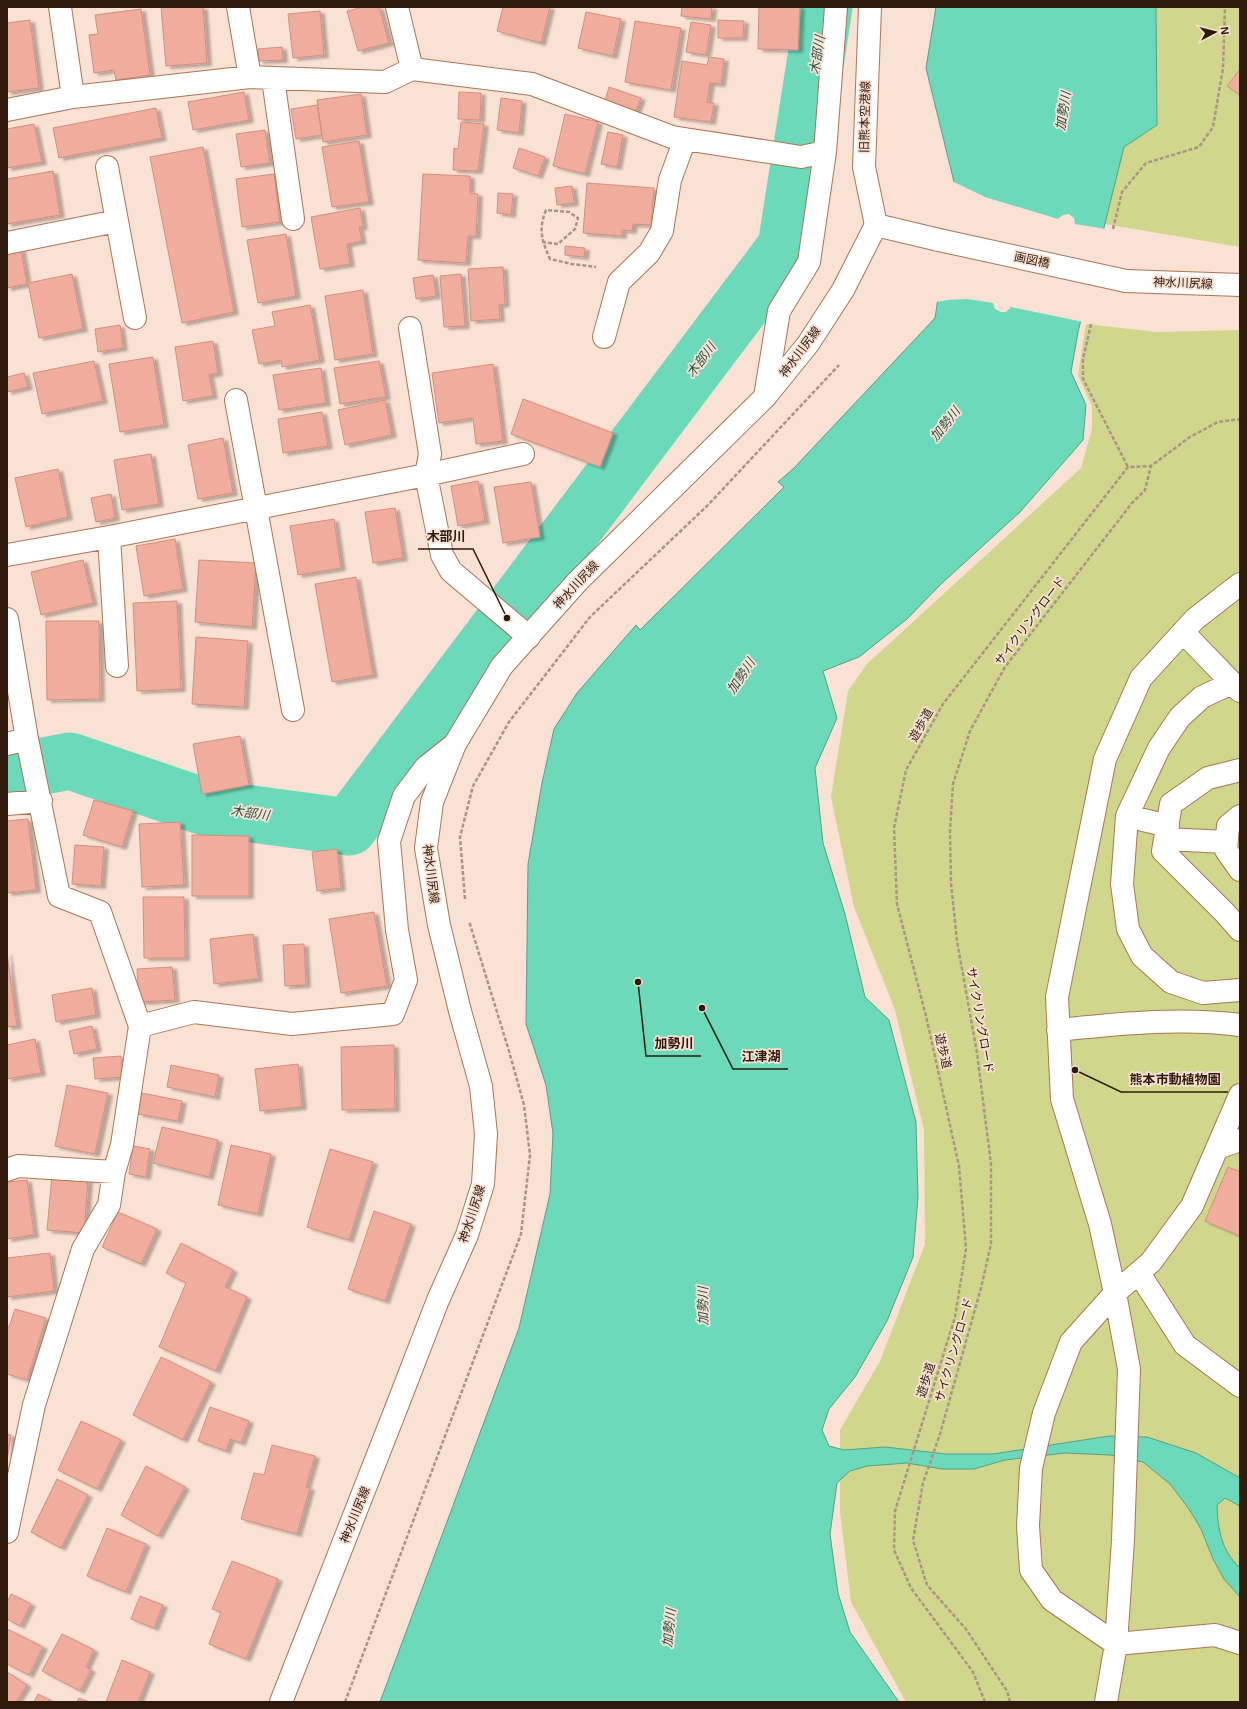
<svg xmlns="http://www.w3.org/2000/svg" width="1247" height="1709" font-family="Arial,'Noto Sans JP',sans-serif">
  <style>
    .green { fill: #d0d78d }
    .water { fill: #6bd9ba; stroke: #599f86 }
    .pier { fill: #f9e1d3 }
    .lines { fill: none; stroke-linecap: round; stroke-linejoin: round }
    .river { stroke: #6bd9ba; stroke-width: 57 }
    .building { fill: #f0ad9e; stroke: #d08f81; filter: url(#shadow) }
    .minor-casing { stroke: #aa7553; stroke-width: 24 }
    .major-casing { stroke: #aa7553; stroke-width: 24 }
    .path { stroke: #ab9486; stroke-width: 2.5; stroke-dasharray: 4 2; stroke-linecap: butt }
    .minor { stroke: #fff; stroke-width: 22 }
    .major { stroke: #fff; stroke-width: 22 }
    .major-bridge-casing { stroke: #aa7553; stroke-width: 24; stroke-linecap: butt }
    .major-bridge { stroke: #fff; stroke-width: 22 }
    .labels { text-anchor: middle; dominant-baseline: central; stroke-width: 3.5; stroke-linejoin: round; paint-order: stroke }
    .street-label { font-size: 12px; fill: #2e190b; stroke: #f9e1d3 }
    .water-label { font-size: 13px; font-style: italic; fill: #265548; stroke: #f9e1d3 }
    .leader { fill: none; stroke: #2e190b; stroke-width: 1.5 }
    .callout-dot { fill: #2e190b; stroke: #f9e1d3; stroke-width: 1.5 }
    .callout-label { font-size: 13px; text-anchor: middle; font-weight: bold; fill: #2e190b; stroke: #f9e1d3; stroke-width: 3.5; stroke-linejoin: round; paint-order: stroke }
  </style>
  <defs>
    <filter id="shadow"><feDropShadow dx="4.5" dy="2.5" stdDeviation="1" flood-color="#0004"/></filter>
  </defs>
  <rect width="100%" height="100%" fill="#f9e1d3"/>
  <path class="green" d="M1156,7H1240V247L1105,224L1124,147L1157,125Z
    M1086,324L1156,332L1240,330V1702H906L851,1602L840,1512V1430L880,1361L925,1244L924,1130L895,1010L854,907L831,797L848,691L867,664L1081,468L1092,429V406L1078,375Z"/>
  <path class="water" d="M936,7H1156L1157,125L1124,147L1078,332L1071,372L1086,405L1083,440L1020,512L940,585L907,619L859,657L823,671L837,718L815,768L823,843L845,914L865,997L889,1020L916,1122L918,1197L913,1257L887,1321L855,1377L829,1409L822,1430L829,1446L844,1450L885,1447L946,1454H993L1109,1436L1147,1437L1196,1453L1240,1478V1506L1225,1498L1217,1505C1218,1530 1221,1550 1240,1568V1597L1224,1579L1213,1559L1201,1529L1189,1509L1170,1484L1143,1462L1110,1455L1065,1453L1005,1460L974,1469H942L907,1463L867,1466L850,1471L837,1483L830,1534L838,1593L850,1632L899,1702H380L519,1328L550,1194L553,1133L546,1085L526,1024L528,864L542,783L554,729L577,693L636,625L640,630L784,487L778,482L794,468L935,318L955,186L926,68Z"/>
  <path class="pier" d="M952,181L985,197L1058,219L1063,215L1069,214L1074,218L1075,224L1106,229L1083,322L1011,307L1006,312H1001L995,309L993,303L967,299L948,300L936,302L953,186Z"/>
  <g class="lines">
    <path class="river" d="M7,773L70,761L208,808L349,827L786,247L824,7"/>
  </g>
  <path class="building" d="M161,7H203L207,63L166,66Z
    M363,7H379L389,43L358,51L347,11Z
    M503,7H550L541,43L497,31Z
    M682,7H712L711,19L681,16Z
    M759,7H800L798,50L758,49Z
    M141,9L150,75L116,80L114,70L94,73L89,35L98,34L95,15Z
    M320,11L324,55L293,58L288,14Z
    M586,12L621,19L613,56L578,48Z
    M30,20L39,88L7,92V23Z
    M718,20L744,21L743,38H718Z
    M635,21L681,28L671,90L625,82Z
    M691,22L711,25L706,55L686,52Z
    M282,47L283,60L259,61L258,49Z
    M709,57L724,59L721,84L710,83L707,102L714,103L711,122L674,117L682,61L707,65Z
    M1240,69V95L1227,86Z
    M609,87L641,98L635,114L604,104Z
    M244,92L249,120L193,130L188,102Z
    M459,92L481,93L480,120L458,119Z
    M361,94L367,135L323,142L317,100Z
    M501,98L522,101L519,133L497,130Z
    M317,105L322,135L296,139L291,109Z
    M156,108L162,138L59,158L53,128Z
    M565,114L598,122L585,174L553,166Z
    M461,122L484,124L478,171L453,170L454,148L458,149Z
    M34,124L42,162L7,168V129Z
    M265,130L270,163L241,167L236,134Z
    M608,132L623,135L617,167L601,164Z
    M359,141L369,202L332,207L322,147Z
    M203,147L234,312L182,323L150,157Z
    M519,148L545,157L538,176L513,168Z
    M53,171L60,215L7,224V179Z
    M274,174L280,222L242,227L236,179Z
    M423,174L470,176V193L478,194L476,236H468L466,263L418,260Z
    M587,183L654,188L651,225L633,224L632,231L622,230V236L583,233Z
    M572,186L574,203L557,205L555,188Z
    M498,193L513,194L511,215L497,213Z
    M360,208L363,227H359L362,241L347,244L350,264L320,269L311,217Z
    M286,234L296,296L258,303L247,240Z
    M565,246L585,248L584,257L565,255Z
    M21,249L27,284L7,288V251Z
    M503,267L505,304L499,305L500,319L471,321L468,269Z
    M72,274L83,329L39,338L28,283Z
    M461,274L465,326L444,327L440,276Z
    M433,275L436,296L416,299L413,278Z
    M363,290L373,354L335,360L325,296Z
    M310,305L320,360L282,367L281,360L259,364L252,330L275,326L272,312Z
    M120,325L123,348L98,352L95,329Z
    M213,341L218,373L209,375L213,396L183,401L175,347Z
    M153,357L164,425L120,432L109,364Z
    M94,361L103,401L42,414L33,373Z
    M379,361L386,397L340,404L334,368Z
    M493,364L503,441L476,444L473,418L439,423L432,373Z
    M321,368L326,403L279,410L273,375Z
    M24,373L28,387L7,392V377Z
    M523,399L613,433L600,467L511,434Z
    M385,400L392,435L345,445L338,410Z
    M322,412L328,446L283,453L278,419Z
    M223,438L233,493L198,499L188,445Z
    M151,454L159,504L122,510L114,460Z
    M58,469L68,517L26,527L15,478Z
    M478,481L485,521L458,526L451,486Z
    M531,482L540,537L503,543L494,487Z
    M111,494L115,518L96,522L91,498Z
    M395,508L403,558L373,563L365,512Z
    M334,519L341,568L298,575L290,526Z
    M175,539L183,589L144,596L136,546Z
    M83,560L93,603L41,615L31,572Z
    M199,560L256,563L252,627L195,622Z
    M356,577L373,675L332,682L315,584Z
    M177,601L181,689L137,691L133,603Z
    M46,621H99L100,699L47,700Z
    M196,637L248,641L244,707L192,704Z
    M240,736L249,785L202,794L193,744Z
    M94,800L133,811L122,847L83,835Z
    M28,819L36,890L7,893V821Z
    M180,822L184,885L142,887L139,824Z
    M192,835L249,836V896H192Z
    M75,845L104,847L101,886L72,884Z
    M337,849L341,888L317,891L312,852Z
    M143,897H184L185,958H144Z
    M374,912L387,986L341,993L329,919Z
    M253,934L258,979L214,984L210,939Z
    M304,944L306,985L285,986L283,945Z
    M7,953L17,1026L7,1027Z
    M172,967L175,1000L139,1002L137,969Z
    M92,988L96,1015L56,1022L52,995Z
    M92,1026L97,1049L74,1054L69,1031Z
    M35,1039L41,1073L7,1079V1045Z
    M394,1045L395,1109L342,1110L341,1047Z
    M121,1056L123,1077L95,1079L93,1058Z
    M298,1064L302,1107L260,1111L255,1069Z
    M171,1065L219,1075L215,1097L167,1087Z
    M67,1085L108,1093L95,1154L55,1146Z
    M142,1093L182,1101L178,1121L138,1114Z
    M162,1127L218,1140L209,1177L153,1163Z
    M231,1145L271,1154L258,1214L218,1205Z
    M133,1146L150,1149L146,1177L129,1174Z
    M330,1149L373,1162L349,1240L307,1227Z
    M1228,1167L1240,1172V1236L1205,1221Z
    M52,1175L88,1179L84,1233L47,1230Z
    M27,1180L34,1235L7,1239V1182Z
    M374,1211L411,1224L385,1301L348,1289Z
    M118,1212L157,1229L141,1264L102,1247Z
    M181,1243L233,1270L225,1287L247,1297L216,1371L159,1347L186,1283L166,1273Z
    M50,1253L54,1291L7,1297V1258Z
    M15,1309L46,1318L27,1380L7,1374V1327H9Z
    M161,1357L211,1382L183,1440L133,1415Z
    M210,1407L249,1421L241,1443L230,1439L226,1451L198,1441Z
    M81,1421L121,1440L97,1489L58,1470Z
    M7,1434L11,1435L7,1460Z
    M272,1445L315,1456L306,1487L310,1488L297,1534L241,1519L254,1473L264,1475Z
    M146,1466L185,1487L158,1536L121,1515Z
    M57,1479L88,1495L61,1548L31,1532Z
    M107,1528L146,1544L126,1592L87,1576Z
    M232,1561L278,1579L246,1659L209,1644L221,1612L212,1609Z
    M11,1594L31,1604L20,1626L7,1619V1603Z
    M140,1596L163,1605L154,1628L131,1619Z
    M7,1629L43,1647L29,1675L7,1664Z
    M62,1634L94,1650L86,1667L91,1670L80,1691L42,1671Z
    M122,1660L150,1672L138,1702H106Z
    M7,1672L27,1685L16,1702H7Z
    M38,1694L53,1702H34Z
    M79,1698L89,1702H77Z"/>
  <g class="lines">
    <g class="minor-casing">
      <path id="minor" d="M60,7L73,97
        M238,7L250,77
        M397,7L412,69
        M870,7L864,167L876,225
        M273,79L293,219
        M7,110L73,97L250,77L385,82L412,69L532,84L672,137L801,157L825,152L836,7
        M107,167L135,318
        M7,243L117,221
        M410,328L430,454L426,475L523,454
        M604,337L619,282L649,253L662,231L670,180L685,139
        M765,397L779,311L809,262L825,152
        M236,400L293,710
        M109,537L117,666
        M7,555L109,537L426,475L442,555L451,571L529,637
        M7,619L27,739L59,896L100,912L140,1026L122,1145L114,1172L109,1205L83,1249L34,1405L7,1532
        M1183,632L1240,691
        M1232,683L1202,697L1180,717L1159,748L1127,816L1122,884L1128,929L1142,956L1171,982L1203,993L1240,990
        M7,744L27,739
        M1240,770L1208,778L1171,804L1163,851L1225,913L1240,930
        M7,804L41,801
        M1127,816L1168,826
        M1240,816L1228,826L1226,850L1240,870
        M1166,839L1226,842
        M140,1026L194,1012L292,1024L393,1014L406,980L397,930L389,841L404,796L426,767L455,744
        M1058,1030C1118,1024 1180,1017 1240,1025
        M1240,1095L1192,1206L1151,1262L1115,1293L1071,1342L1044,1413L1031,1468L1028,1526L1031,1570L1052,1600L1116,1644L1215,1635L1240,1643
        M1217,1148L1240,1140
        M7,1170L18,1166L114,1172
        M1139,1273L1185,1345L1240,1386
        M1106,1702L1116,1644L1123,1540L1129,1369L1115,1293L1100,1224L1062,1099L1057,997L1105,759L1141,678L1195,619L1240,584"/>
    </g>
    <g class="major-casing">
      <path id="major" d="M1126,281L1240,285
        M281,1702L401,1396L438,1300L467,1235L483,1184L486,1134L481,1086L460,1011L439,925L426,848L432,802L455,744L502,666L578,581L765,397L808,344L843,290L876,225L939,240"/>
    </g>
    <path class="path" d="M1113,229L1122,192L1146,163L1199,147L1213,127L1223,68L1225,7
      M542,242L558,244L575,229L578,218L569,212L546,210C538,230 542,241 550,259L572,264L596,267
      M1091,324L1083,359V379L1128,467
      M465,899L460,837L473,786L509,722L590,617L707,506L839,365
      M345,1702L521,1234L530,1155L524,1105L509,1051L469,921
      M985,1702L973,1672L911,1588L894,1550L895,1511L955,1317L966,1249L959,1166L926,1016L897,904L894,828L906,770L943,704L1128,467L1151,466
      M1010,1702L1007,1691L966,1629L927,1585L913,1540L923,1483L940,1434L981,1288L991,1244V1164L977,1053L957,941L951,883L950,831L953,784L970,731L1005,667L1132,503L1145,490L1151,466L1190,437L1218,422L1240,419"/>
    <use href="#minor" class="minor"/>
    <use href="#major" class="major"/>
    <g class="major-bridge-casing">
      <path id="major-bridge" d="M939,240L1126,281"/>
    </g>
    <use href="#major-bridge" class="major-bridge"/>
  </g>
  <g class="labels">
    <g class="street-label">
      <text transform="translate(865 117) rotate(-89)">旧熊本空港線</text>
      <text transform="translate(1032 260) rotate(12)">画図橋</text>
      <text transform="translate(1183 283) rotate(2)">神水川尻線</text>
      <text transform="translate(800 352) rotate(-53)">神水川尻線</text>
      <text transform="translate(576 585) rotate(-47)">神水川尻線</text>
      <text transform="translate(1030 621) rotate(-53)">サイクリングロード</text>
      <text transform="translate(921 725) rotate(-61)">遊歩道</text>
      <text transform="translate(431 874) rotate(83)">神水川尻線</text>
      <text transform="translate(980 1020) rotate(80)">サイクリングロード</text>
      <text transform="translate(943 1051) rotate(77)">遊歩道</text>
      <text transform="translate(472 1214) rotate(-72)">神水川尻線</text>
      <text transform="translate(954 1350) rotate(-74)">サイクリングロード</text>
      <text transform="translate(926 1380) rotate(-73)">遊歩道</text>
      <text transform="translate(355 1515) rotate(-68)">神水川尻線</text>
    </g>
    <g class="water-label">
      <text transform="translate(817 55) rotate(-81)">木部川</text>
      <text transform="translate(1063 111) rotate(-81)">加勢川</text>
      <text transform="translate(701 360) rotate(-53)">木部川</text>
      <text transform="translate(945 424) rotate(-51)">加勢川</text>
      <text transform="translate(741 676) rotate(-56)">加勢川</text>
      <text transform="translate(250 813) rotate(8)">木部川</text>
      <text transform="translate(703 1306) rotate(-91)">加勢川</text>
      <text transform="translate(669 1628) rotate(-84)">加勢川</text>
    </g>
  </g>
  <path class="leader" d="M507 618L473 549H418M638 982L646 1056H701M702 1008L733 1069H788M1075 1070L1121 1092H1228"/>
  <g class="callout-dot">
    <circle cx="507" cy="618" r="4"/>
    <circle cx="638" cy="982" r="4"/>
    <circle cx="702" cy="1008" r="4"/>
    <circle cx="1075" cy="1070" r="4"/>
  </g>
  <g class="callout-label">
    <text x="446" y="541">木部川</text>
    <text x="674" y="1048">加勢川</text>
    <text x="761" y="1061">江津湖</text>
    <text x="1175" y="1084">熊本市動植物園</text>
  </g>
  <rect width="1247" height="1709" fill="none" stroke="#2e190b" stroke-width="16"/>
  <g transform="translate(1215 32) rotate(83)" stroke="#f9e1d3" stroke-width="3" paint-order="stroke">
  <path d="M0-3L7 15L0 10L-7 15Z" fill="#2e190b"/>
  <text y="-6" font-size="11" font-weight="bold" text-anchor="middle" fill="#2e190b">N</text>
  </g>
</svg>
